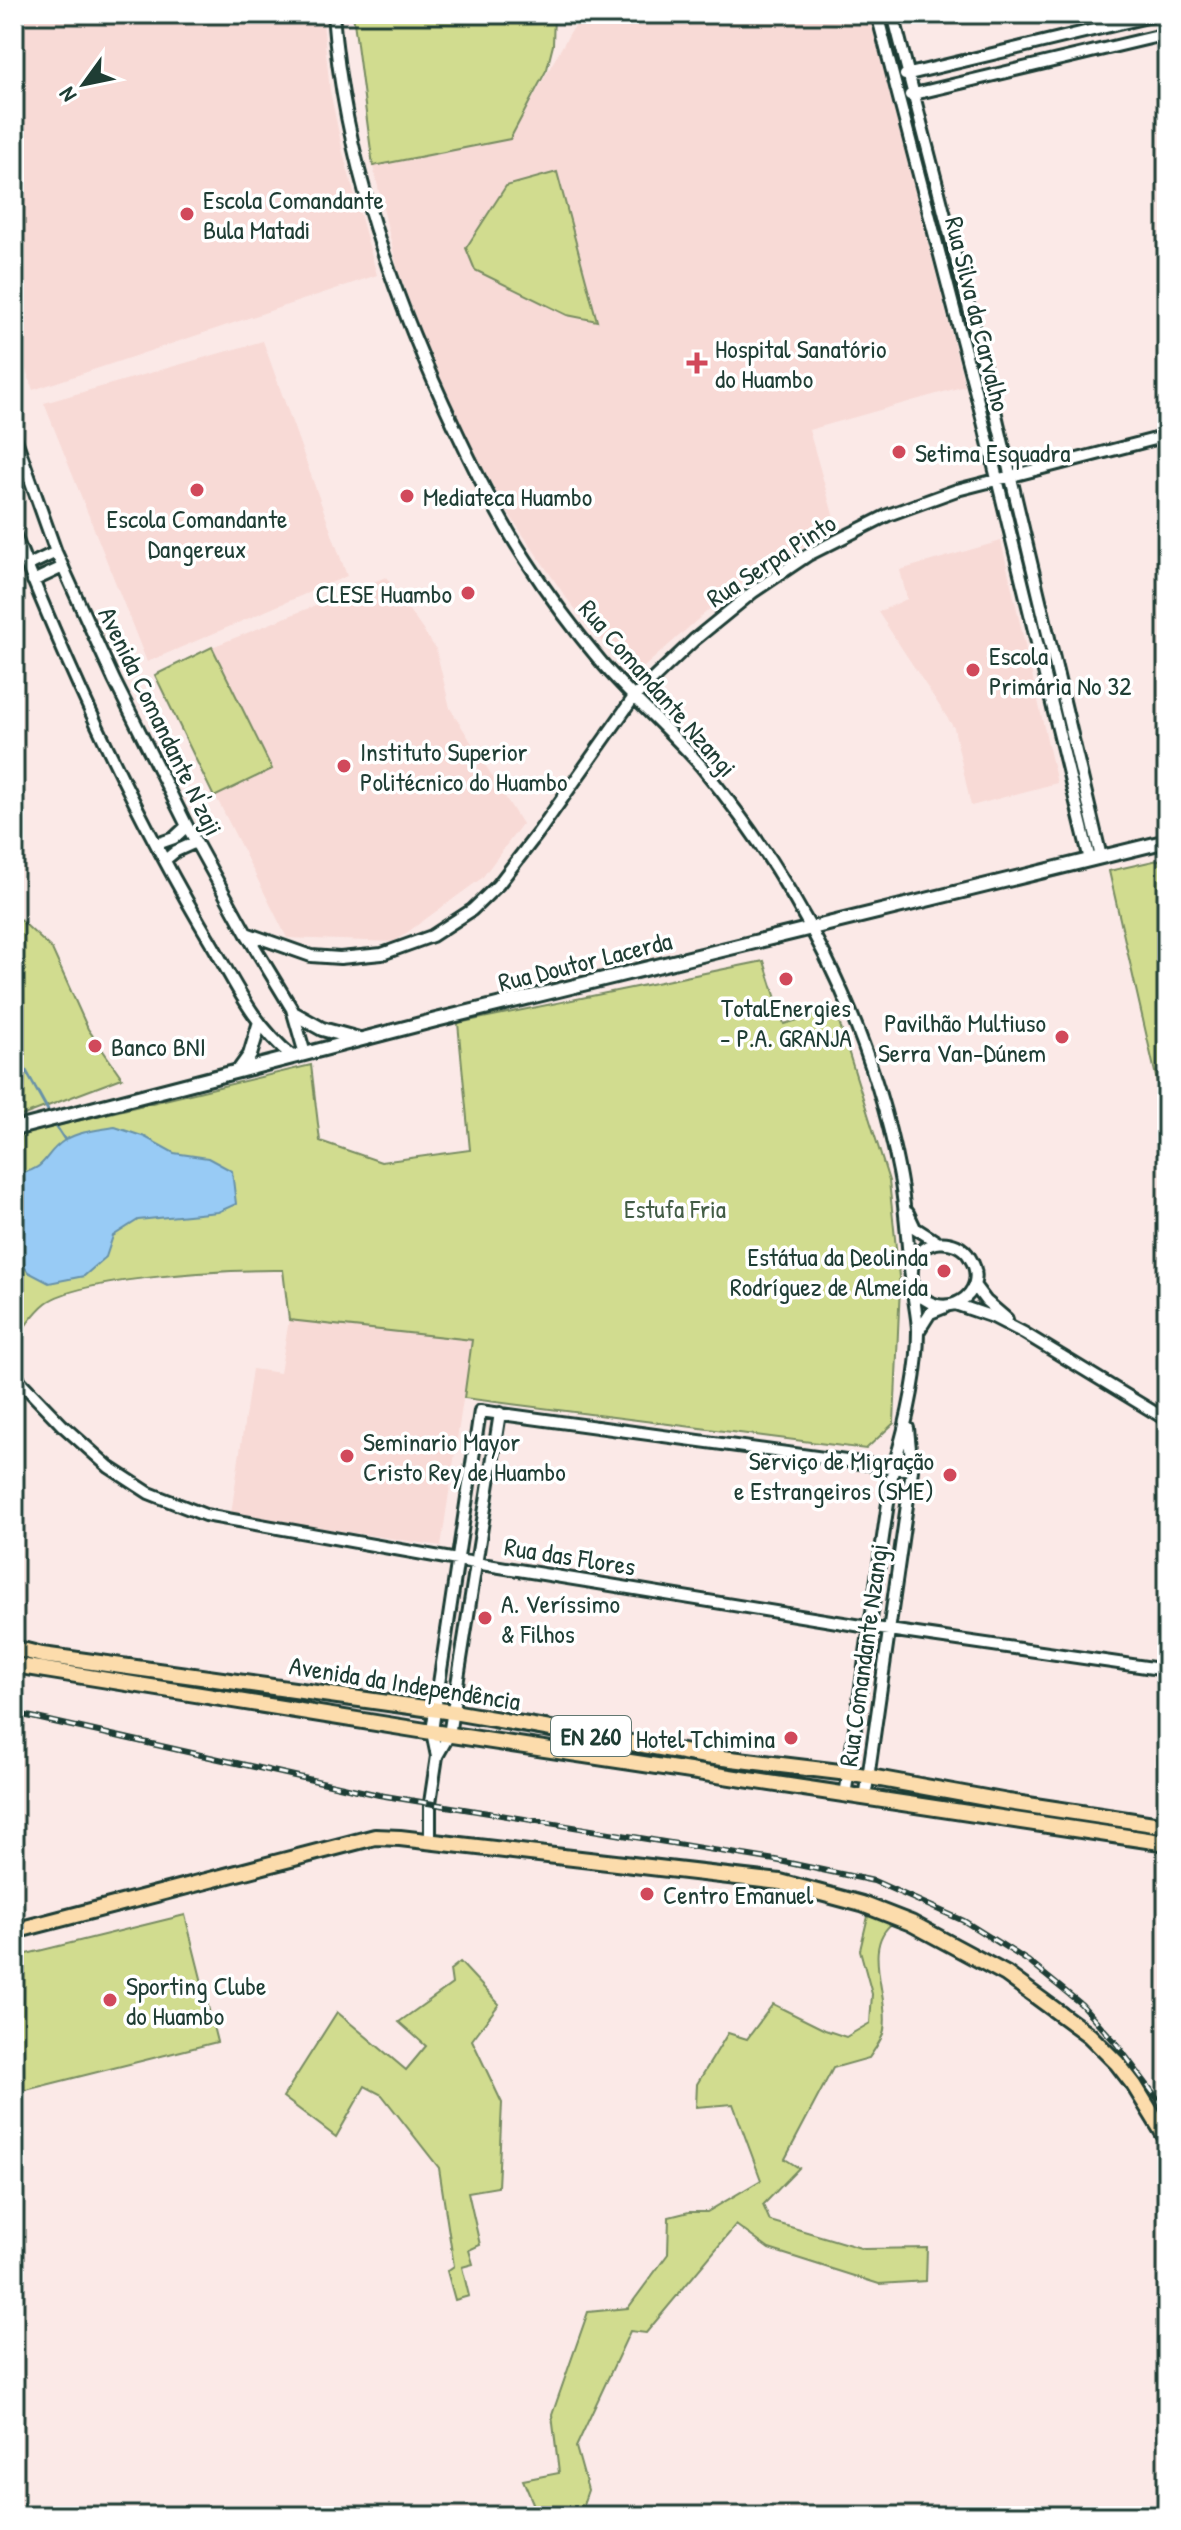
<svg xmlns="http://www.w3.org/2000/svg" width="1181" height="2530" font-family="'Patrick Hand',sans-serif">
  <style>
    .built { fill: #f8dad6 }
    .green { fill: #d1dc8f; stroke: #788c62; stroke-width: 2 }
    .water { fill: #98cbf5; stroke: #6892a8; stroke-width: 2 }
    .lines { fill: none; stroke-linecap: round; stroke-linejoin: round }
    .stream { stroke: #6892a8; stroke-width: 3 }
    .tertiary-casing { stroke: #1f3d34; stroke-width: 16 }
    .secondary-casing { stroke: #1f3d34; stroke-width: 18 }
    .primary-casing { stroke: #1f3d34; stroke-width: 20 }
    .tertiary { stroke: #fff; stroke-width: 10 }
    .secondary { stroke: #fff; stroke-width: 12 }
    .primary { stroke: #fcdcac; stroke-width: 14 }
    .rail-casing { stroke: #1f3d34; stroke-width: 6 }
    .rail { stroke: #fff; stroke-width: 3; stroke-dasharray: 9; stroke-linecap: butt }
    .poi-dot { fill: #d1495b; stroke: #fff; stroke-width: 3 }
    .labels { text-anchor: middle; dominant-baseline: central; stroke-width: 7; stroke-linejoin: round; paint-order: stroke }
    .shield { fill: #fff; stroke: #627771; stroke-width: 2 }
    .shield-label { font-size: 24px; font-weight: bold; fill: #1f3d34 }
    .poi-label { font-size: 26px; fill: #1f3d34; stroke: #fff; text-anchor: start }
    .street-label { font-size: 26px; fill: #1f3d34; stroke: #fff }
    .park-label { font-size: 26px; fill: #435d46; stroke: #fff }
  </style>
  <rect width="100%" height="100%" fill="#fbe9e7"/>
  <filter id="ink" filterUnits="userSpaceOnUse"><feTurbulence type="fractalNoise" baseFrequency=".0125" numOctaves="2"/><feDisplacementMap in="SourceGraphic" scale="16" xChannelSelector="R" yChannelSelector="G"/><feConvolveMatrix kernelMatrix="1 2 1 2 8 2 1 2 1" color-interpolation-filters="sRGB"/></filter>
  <g filter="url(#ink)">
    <path class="built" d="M14,14H322L330,91L343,153L377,275L33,390L14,335Z
      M588,14H869L965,386L809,430L836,525L731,590L644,667L626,669L567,599L506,510L464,433L423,339L397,267L373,166L510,138L571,31Z
      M263,341L347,576L147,662L44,403Z
      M1001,541L1057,783L971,806L954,728L878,612L907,599L900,570Z
      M386,577L436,649L450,708L522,824L482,878L394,942L287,938L155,675L212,647Z
      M289,1320L472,1340L441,1546L231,1514L252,1369L280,1373Z"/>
    <path class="green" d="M353,14H554L553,45L547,69L510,139L373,166Z
      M557,172L597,321L567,315L475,270L466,248L506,186Z
      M212,647L272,769L214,797L155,675Z
      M1167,858V1125L1109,871Z
      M14,914L52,949L88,1029L122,1078L16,1118Z
      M764,961L784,1024L835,1009L889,1181L900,1286L894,1423L866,1449L464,1398L472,1340L289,1320L283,1270C237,1269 81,1277 46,1303C34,1312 24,1329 14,1340V1136L311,1065L320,1141L381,1162L470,1150L458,1023Z
      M869,1912L894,1922C860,1946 890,1996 884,2030C883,2039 874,2050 869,2058L833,2068L785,2159L799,2168L763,2205L770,2221L864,2249L927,2248L926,2281L879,2284L769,2249L736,2225L646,2333L630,2331L576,2447L588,2490L579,2516H526L533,2503L523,2480L559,2473L552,2415L588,2312L628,2308L668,2254L669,2217L689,2212H707L761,2180L733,2104L696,2107L697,2084L728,2033L747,2039L773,2004L825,2030L846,2037L870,2023L872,1994L860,1950Z
      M185,1915L217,2042L14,2093V1957Z
      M460,1962L499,2004L472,2040L502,2103L498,2187L468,2192L480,2245L469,2250L473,2264L462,2267L469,2296L455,2300L447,2271L454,2266L439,2168L382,2095L365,2086L336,2137L283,2097L337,2012L406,2070L426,2046L399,2022L452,1984L450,1970Z"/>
    <path class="water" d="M115,1127L145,1137L174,1153L208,1158L232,1171L236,1204L218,1212L138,1220L113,1236L106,1257L84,1276L49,1283L28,1272L14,1252V1174C50,1170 41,1155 65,1140C80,1131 99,1130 115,1127Z"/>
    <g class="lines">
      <path class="stream" d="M14,1049L51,1116
        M54,1123L65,1140"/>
      <g class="tertiary-casing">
        <path id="tertiary" d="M333,14C344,159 393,298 455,428C476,473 499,519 526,560C549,596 575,631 602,663C633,699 670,730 701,766C798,883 870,1022 899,1172C906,1207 907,1243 911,1278
          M877,14L979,405L1090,860
          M893,14L993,402L1101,857
          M905,75L1160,14
          M910,95L1167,34
          M14,434L56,552L114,680L187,826L246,933L292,1009L305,1054
          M14,533C70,673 134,814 212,944C237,987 253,1024 293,1057
          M27,566L56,552
          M33,581L63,567
          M157,844L174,838L187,826
          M165,860L176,851L196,842
          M246,933L311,956L340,958L382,954L432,936L472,910L498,885L538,833L634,697L694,640L753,592L808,555L888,515L957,490L1167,436
          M908,1213L915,1228L937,1242
          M974,1285L986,1301L1007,1319
          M955,1304L993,1317L1024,1333L1167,1420
          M918,1332L930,1313L945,1307
          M14,1375L62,1425L109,1467L149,1493L205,1515L457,1560L868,1627L1167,1670
          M437,1756L449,1735L500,1413
          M845,1796L893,1469C906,1426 918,1377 918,1331C918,1312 908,1280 913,1264C920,1238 957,1235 970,1258C993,1294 940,1327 914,1288
          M865,1799L912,1470L908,1428
          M430,1841V1803L437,1756L432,1732L435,1710L480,1411L912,1470"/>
      </g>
      <g class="secondary-casing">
        <path id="secondary" d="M295,1014L322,1029L359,1039
          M240,1069L250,1055L259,1025
          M14,1129L436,1020L1167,841"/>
      </g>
      <g class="primary-casing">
        <path id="primary" d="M14,1648L42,1655L453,1712L706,1756L848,1773L1008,1802L1167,1826
          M14,1665L432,1732L1167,1843
          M14,1931L375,1837L400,1838L780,1882L862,1904L911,1923L1006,1974L1089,2035L1117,2063L1134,2085L1167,2139"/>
      </g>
      <use href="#tertiary" class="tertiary"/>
      <use href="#secondary" class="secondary"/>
      <use href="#primary" class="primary"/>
      <g class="rail-casing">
        <path id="rail" d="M14,1713L379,1795L775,1860L874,1881L964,1921L1028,1961L1081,2004L1115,2042L1160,2102L1167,2117"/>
      </g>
      <use href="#rail" class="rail"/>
    </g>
  </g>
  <g class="poi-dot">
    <circle cx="187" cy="214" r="8"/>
    <path d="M693 351h8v8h8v8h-8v8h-8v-8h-8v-8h8z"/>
    <circle cx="899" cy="452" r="8"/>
    <circle cx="197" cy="490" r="8"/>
    <circle cx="407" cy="496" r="8"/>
    <circle cx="468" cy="593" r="8"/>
    <circle cx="973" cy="670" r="8"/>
    <circle cx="344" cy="766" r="8"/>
    <circle cx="786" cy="979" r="8"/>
    <circle cx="1062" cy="1037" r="8"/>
    <circle cx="95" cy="1046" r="8"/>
    <circle cx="944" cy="1271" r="8"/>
    <circle cx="347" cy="1456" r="8"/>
    <circle cx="950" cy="1475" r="8"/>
    <circle cx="485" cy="1618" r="8"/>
    <circle cx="791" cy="1738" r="8"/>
    <circle cx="647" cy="1894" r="8"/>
    <circle cx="110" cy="2000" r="8"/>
  </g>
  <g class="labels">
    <rect class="shield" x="551" y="1716" width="80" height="40" rx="6"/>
    <g class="shield-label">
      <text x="591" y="1736">EN 260</text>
    </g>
    <g class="poi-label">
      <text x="203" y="199">Escola Comandante<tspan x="203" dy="30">Bula Matadi</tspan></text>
      <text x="715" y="348">Hospital Sanatório<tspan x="715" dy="30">do Huambo</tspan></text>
      <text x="915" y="452">Setima Esquadra</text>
      <text x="423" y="496">Mediateca Huambo</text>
      <text x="197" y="518" text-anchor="middle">Escola Comandante<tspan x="197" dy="30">Dangereux</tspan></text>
      <text x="452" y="593" text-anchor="end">CLESE Huambo</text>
      <text x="989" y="655">Escola<tspan x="989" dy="30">Primária No 32</tspan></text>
      <text x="360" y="751">Instituto Superior<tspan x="360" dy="30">Politécnico do Huambo</tspan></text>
      <text x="786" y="1007" text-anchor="middle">TotalEnergies<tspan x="786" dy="30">- P.A. GRANJA</tspan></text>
      <text x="1046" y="1022" text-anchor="end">Pavilhão Multiuso<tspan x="1046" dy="30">Serra Van-Dúnem</tspan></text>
      <text x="111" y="1046">Banco BNI</text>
      <text x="928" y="1256" text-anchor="end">Estátua da Deolinda<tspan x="928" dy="30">Rodríguez de Almeida</tspan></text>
      <text x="363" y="1441">Seminario Mayor<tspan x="363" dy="30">Cristo Rey de Huambo</tspan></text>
      <text x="934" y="1460" text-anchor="end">Serviço de Migração<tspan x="934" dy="30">e Estrangeiros (SME)</tspan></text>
      <text x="501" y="1603">A. Veríssimo<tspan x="501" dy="30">&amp; Filhos</tspan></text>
      <text x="775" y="1738" text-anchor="end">Hotel Tchimina</text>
      <text x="663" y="1894">Centro Emanuel</text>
      <text x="126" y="1985">Sporting Clube<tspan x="126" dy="30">do Huambo</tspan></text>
    </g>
    <g class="street-label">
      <text transform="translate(978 314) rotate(76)">Rua Silva da Carvalho</text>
      <text transform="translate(771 560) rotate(-33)">Rua Serpa Pinto</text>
      <text transform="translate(658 688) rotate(49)">Rua Comandante Nzangi</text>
      <text transform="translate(161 721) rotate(64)">Avenida Comandante N'zaji</text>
      <text transform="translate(585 961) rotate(-14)">Rua Doutor Lacerda</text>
      <text transform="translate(570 1556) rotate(9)">Rua das Flores</text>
      <text transform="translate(863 1655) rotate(-82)">Rua Comandante Nzangi</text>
      <text transform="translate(405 1683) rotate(9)">Avenida da Independência</text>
    </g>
    <g class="park-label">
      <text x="675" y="1208">Estufa Fria</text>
    </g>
  </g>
  <rect width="1181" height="2530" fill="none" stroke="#fff" stroke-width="48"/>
  <rect x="24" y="24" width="1133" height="2482" fill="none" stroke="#1f3d34" stroke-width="3" filter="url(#ink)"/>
  <g transform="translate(84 84) rotate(237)" stroke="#ffffff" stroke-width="6" paint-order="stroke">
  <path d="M0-6L14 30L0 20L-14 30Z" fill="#1f3d34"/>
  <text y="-12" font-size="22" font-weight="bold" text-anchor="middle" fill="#1f3d34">N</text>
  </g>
</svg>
